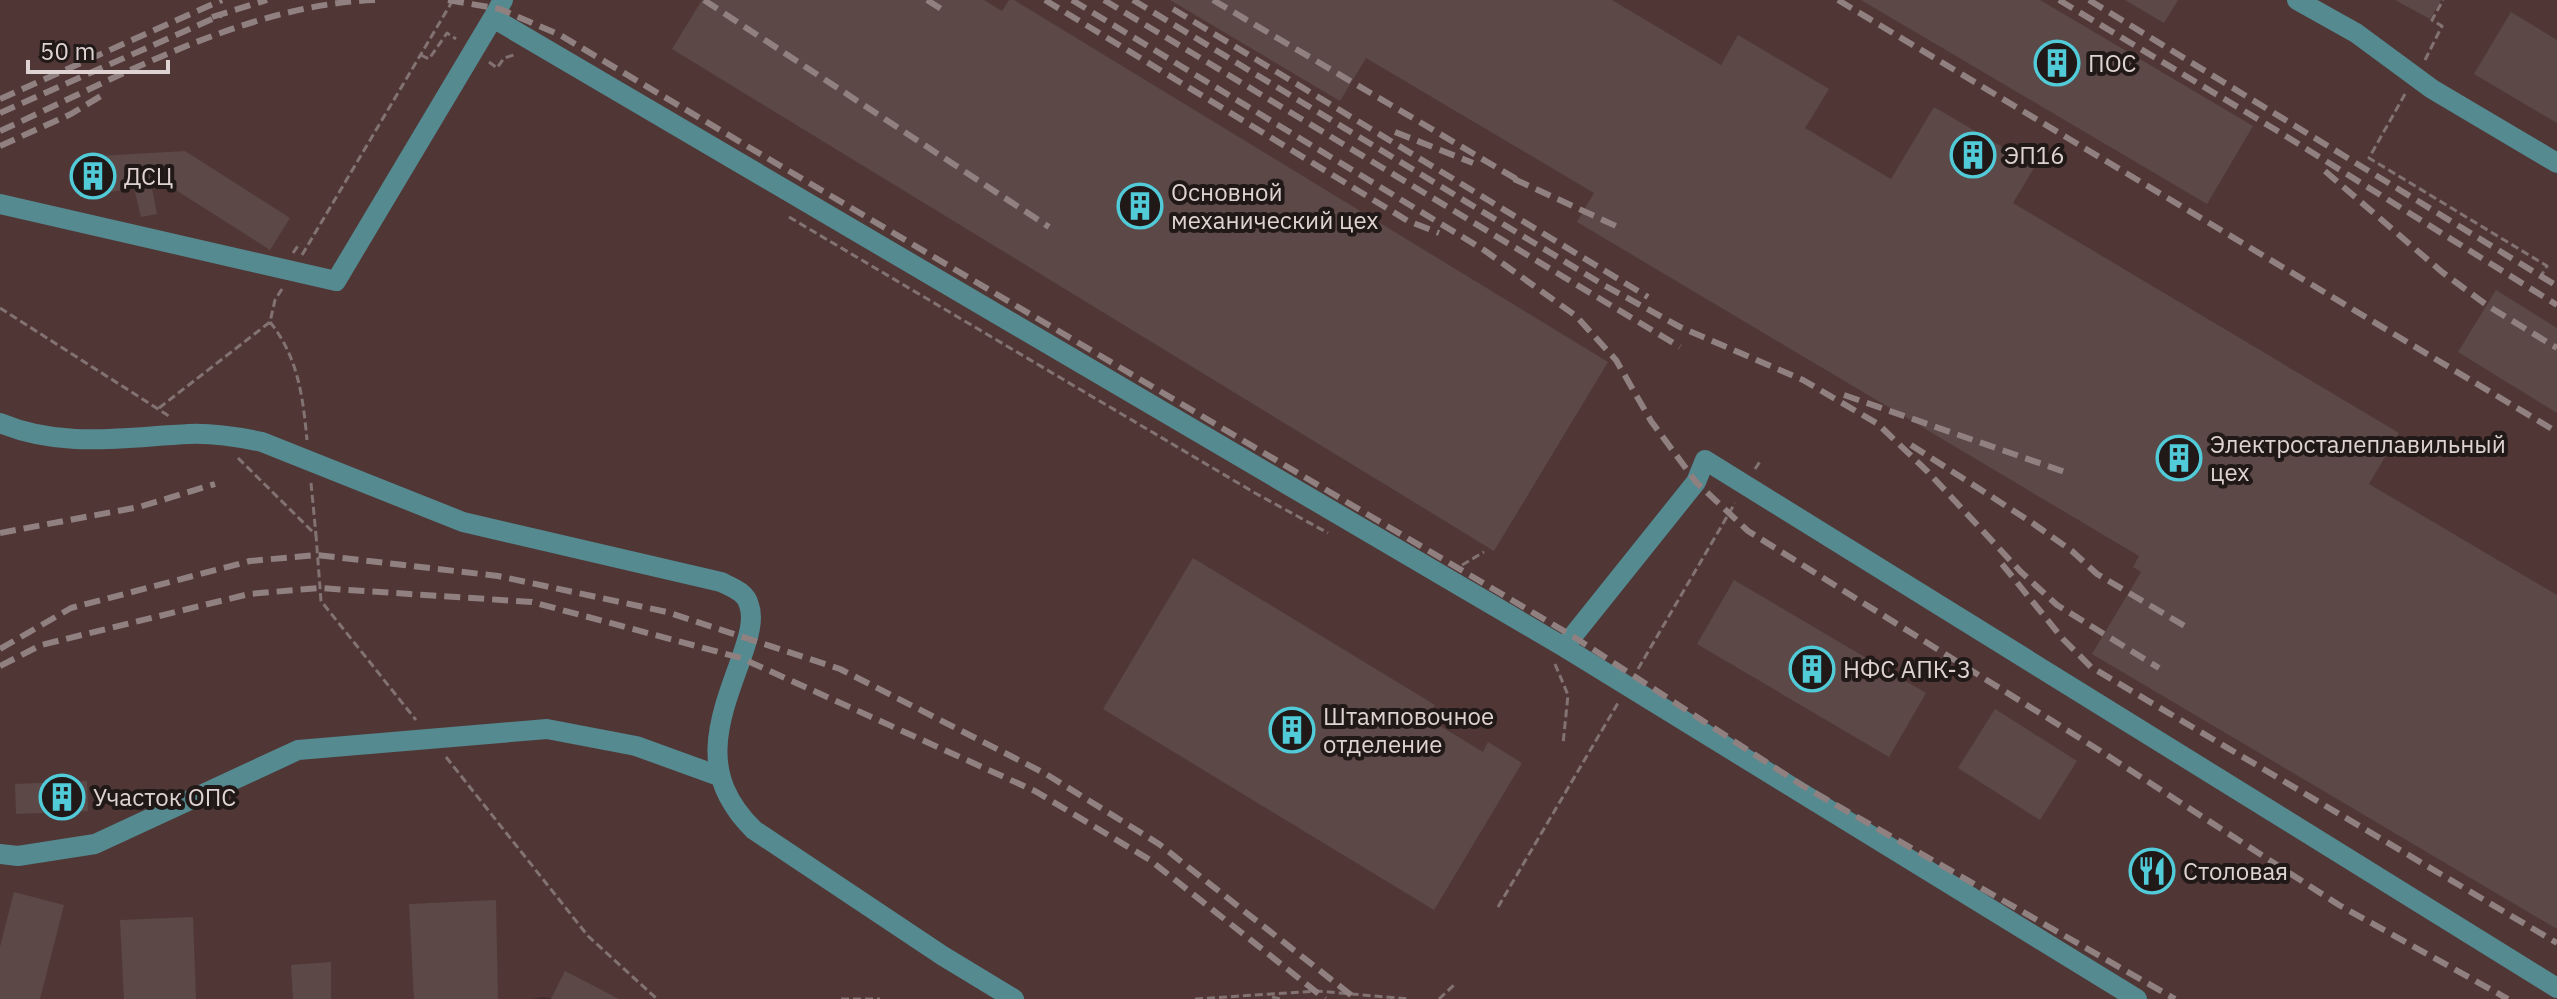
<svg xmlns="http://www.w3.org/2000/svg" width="2557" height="999" font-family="'IBM Plex Sans',sans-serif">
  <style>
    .built { fill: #503736 }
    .building { fill: #5b4847 }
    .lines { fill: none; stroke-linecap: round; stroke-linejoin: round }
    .path { stroke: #827271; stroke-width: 3; stroke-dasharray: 8 4; stroke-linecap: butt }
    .minor { stroke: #548a90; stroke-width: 20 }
    .rail { stroke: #908080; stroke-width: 6; stroke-dasharray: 16 8; stroke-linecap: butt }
    .labels { text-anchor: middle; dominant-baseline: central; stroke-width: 8; stroke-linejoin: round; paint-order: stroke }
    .poi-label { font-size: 24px; fill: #dfd3d2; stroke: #211818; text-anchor: start }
  </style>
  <rect width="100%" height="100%" fill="#402d2d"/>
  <path class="built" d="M0,0H2557V999H554L543,997L532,999H0Z"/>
  <path class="building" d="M702,0H984L1002,11L1009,0H1014L1608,362L1494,551L672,49Z
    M1170,0H1612L1721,65L1738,35L1829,89L1805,128L1891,179L1934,107L2035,166L2013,203L2399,433L2369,484L2557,595V929L2092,654L2141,572L2133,567L2139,556L1577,222L1594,193L1366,58L1340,101Z
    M1861,0H2040L2253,126L2207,204Z
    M2125,0H2178L2164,23Z
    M2395,0H2441L2430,19Z
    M2511,12L2557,40V123L2474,74Z
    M185,151L290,218L270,250L149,173L157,214L141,217L134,188L80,197L74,161L100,156Z
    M2496,290L2557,328V413L2458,352Z
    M1193,558L1435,705L1427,718L1483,752L1488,742L1522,763L1434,910L1103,709Z
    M1734,580L1926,693L1889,757L1697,644Z
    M1995,709L2077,761L2040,820L1958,768Z
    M87,781L88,811L16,814L15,784Z
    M2143,849L2176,870L2162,892L2129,872Z
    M14,892L64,905L40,999H0V947Z
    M496,900L498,999H414L409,904Z
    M193,917L196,999H124L120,920Z
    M331,962V999H293L291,965Z
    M565,971L619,999H551Z"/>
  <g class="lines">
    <path class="path" d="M421,55L429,59L447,33L456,39
      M2425,60L2442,26L2432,20L2443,0
      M489,62L497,68L504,58L514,55
      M2405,94L2369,158L2547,266L2541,276L2557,286
      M789,217L1255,493L1328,533
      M293,253L300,243
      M302,255L453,0
      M0,308L169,416
      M270,322C298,357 303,397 307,440
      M159,408L270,322L275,300L282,289
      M238,458L316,535L321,601L416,720
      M1755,469L1761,460
      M311,483L316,535
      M1462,565L1484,552
      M1555,664L1568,695L1563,744
      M1638,669L1735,503
      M446,757L588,936L657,999
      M1498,907L1618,703
      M1272,997L1281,999
      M841,999H880
      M1195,999L1317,991L1409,999
      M1439,999L1455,984"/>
    <path class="minor" d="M2297,0L2356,33L2432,89L2557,163
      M493,18L503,0
      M0,204L336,281L493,18L1564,647L2137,999
      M0,423C62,449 124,437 189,434C213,433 238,437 262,442L463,522L721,582C731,587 746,592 749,605C755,621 746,644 741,659C717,724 698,775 754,830L943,956L1014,999
      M1564,647L1696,482L1705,460L2557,988
      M0,854L18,856L95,844L298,750L547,729L636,746L719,776"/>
    <path class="rail" d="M448,0L500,9L560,35L1574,637L1803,786L2175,999
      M704,0L1049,227
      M927,0L946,12
      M1045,0L1408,221L1439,233
      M1072,0L1484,250L1576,316L1616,360L1651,421L1696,482L1748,531L2102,752L2339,905L2508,999
      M1104,0L1680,347
      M1133,0L1602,284L1680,327L1803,380L1878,424L1928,472L2021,572L2057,605L2159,668
      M1213,0L1523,183
      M1838,0L2557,432
      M2059,0L2276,130L2557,305
      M2089,0L2557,286
      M1173,9L1648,297
      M212,17L267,0
      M0,99L222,0
      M0,113L221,15
      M0,131C115,79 249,3 377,0
      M1395,132L1473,163
      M0,146L71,114L101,96
      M2325,171L2442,272L2488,306L2557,348
      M1514,179L1616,226
      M1844,395L2065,472
      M1911,445L2031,522L2072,551L2097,574L2188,628
      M0,533L139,507L215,484
      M2002,564L2063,639L2091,667L2557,943
      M0,649L71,608L250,561L317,555L498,576L667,612L840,669L1046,774L1159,844L1356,999
      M0,666L41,645L249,594L319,588L532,602L741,658L1035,791L1150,860L1325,999"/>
  </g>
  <defs>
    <g id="building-ring" transform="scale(2.3)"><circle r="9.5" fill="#211818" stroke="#52cbd9" stroke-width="1.5"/><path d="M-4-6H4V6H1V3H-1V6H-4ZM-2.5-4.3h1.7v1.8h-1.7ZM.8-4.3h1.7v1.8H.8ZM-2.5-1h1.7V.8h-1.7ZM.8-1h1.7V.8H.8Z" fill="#52cbd9"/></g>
    <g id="restaurant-ring" transform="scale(2.3)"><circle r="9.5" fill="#211818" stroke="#52cbd9" stroke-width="1.5"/><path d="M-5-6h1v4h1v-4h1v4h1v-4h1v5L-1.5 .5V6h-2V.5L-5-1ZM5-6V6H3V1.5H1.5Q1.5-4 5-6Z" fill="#52cbd9"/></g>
  </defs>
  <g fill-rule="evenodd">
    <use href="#building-ring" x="2057" y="63"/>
    <use href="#building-ring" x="1973" y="155"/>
    <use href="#building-ring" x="93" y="176"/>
    <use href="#building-ring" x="1140" y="206"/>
    <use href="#building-ring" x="2179" y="458"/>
    <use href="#building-ring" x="1812" y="669"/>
    <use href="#building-ring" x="1292" y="730"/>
    <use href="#building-ring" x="62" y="797"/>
    <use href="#restaurant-ring" x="2152" y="871"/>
  </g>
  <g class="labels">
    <g class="poi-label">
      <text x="2088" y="63">ПОС</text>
      <text x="2004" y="155">ЭП16</text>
      <text x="124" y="176">ДСЦ</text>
      <text x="1171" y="192">Основной<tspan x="1171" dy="28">механический цех</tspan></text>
      <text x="2210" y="444">Электросталеплавильный<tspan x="2210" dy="28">цех</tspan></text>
      <text x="1843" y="669">НФС АПК-3</text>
      <text x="1323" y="716">Штамповочное<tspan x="1323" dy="28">отделение</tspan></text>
      <text x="93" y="797">Участок ОПС</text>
      <text x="2183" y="871">Столовая</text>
    </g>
  </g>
  <path d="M28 60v12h140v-12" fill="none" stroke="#dfd3d2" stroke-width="4"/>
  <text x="40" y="60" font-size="24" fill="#dfd3d2" stroke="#211818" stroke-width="6" paint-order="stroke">50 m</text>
</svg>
